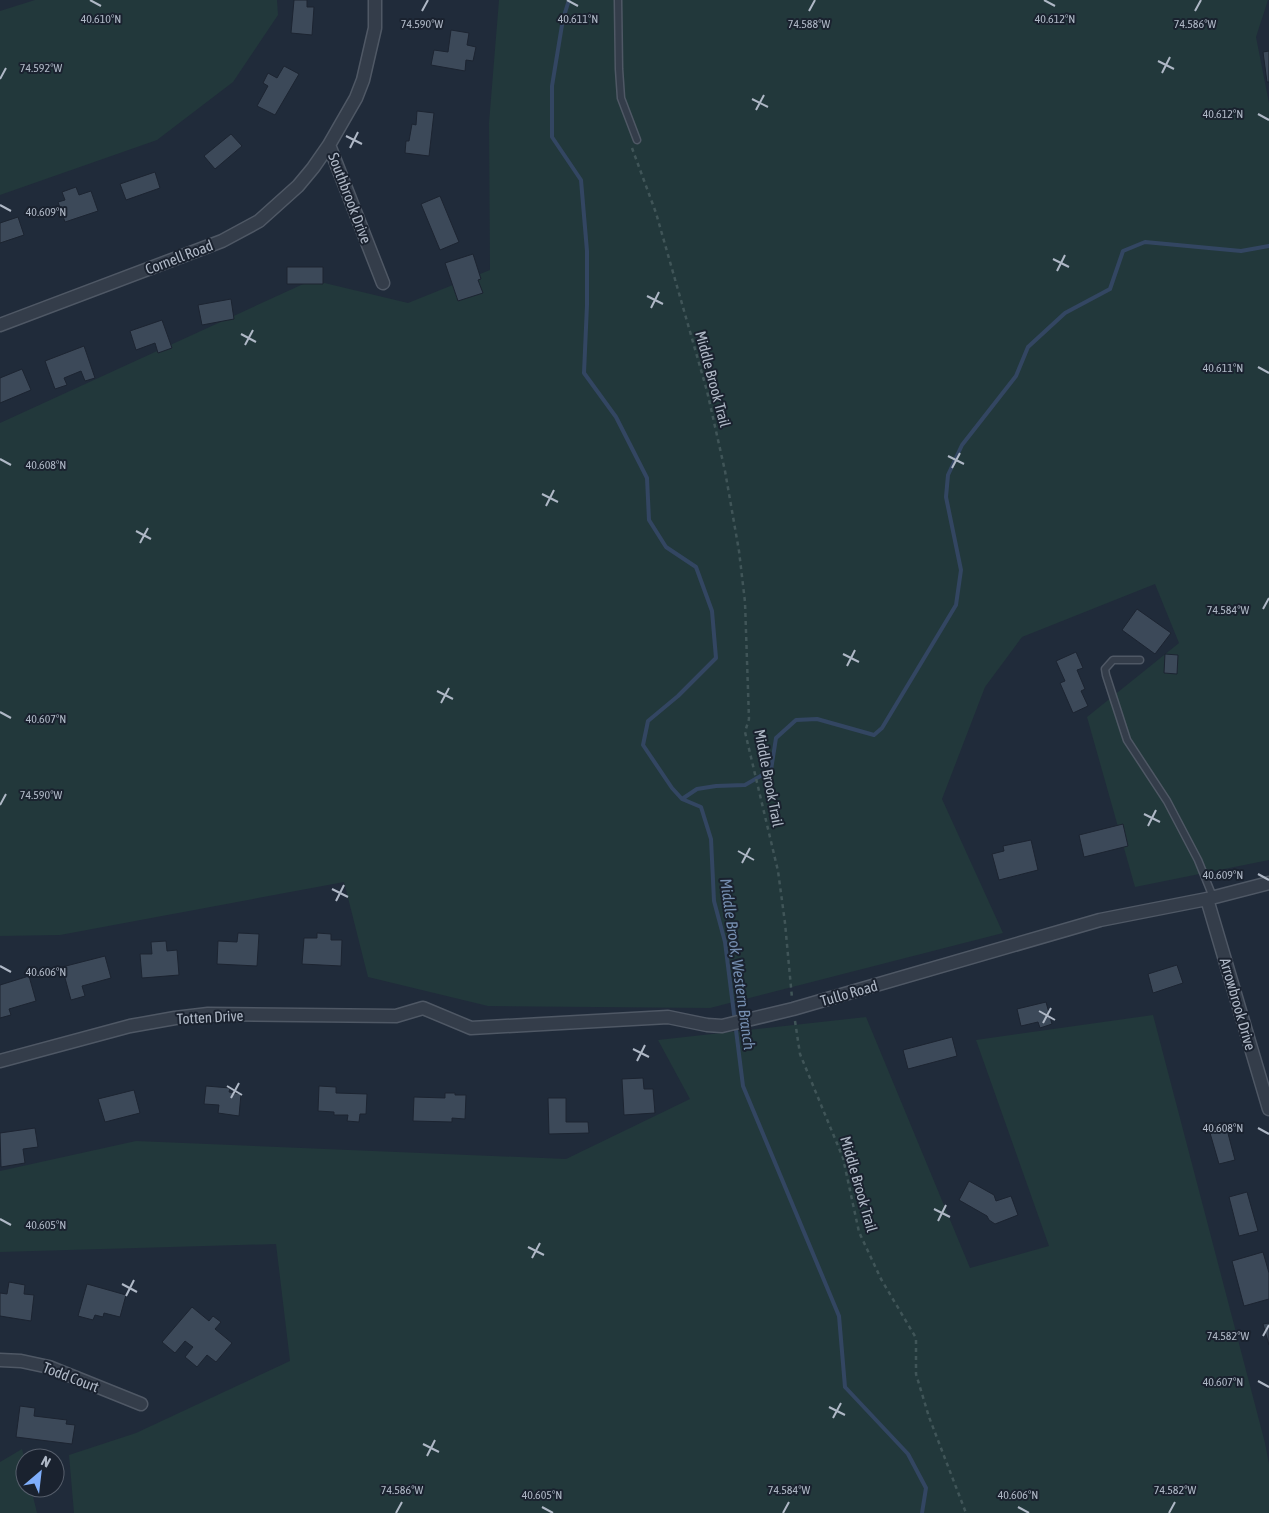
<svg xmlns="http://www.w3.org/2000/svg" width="1269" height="1513" font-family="'Asap Condensed',sans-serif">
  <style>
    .green { fill: #22383b }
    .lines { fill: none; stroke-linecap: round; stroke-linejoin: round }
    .stream { stroke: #334662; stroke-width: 4 }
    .building { fill: #3c4959; stroke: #1c2431 }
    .lane-casing { stroke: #4f5865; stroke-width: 9 }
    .street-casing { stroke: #4f5865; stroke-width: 15 }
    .path { stroke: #405558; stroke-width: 2.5; stroke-dasharray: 4 4; stroke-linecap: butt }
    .lane { stroke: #343d4a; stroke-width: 6 }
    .street { stroke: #343d4a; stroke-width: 12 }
    .ticks { fill: none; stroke: #afb8c6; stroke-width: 2 }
    .labels { text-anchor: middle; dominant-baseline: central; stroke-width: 4; stroke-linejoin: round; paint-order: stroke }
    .street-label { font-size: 15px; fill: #afb8c6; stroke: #1a222f }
    .water-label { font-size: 16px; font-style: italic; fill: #758eb0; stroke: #1a222f }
    .ticks-label { font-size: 12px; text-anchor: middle; fill: #afb8c6; stroke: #1a222f; stroke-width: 4; stroke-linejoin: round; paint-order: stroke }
  </style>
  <rect width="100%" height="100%" fill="#202b3a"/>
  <path class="green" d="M35,0H277L278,15L233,82L157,140L0,195V11Z
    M499,0H1268L1256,37L1269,103V860L1135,887L1087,717L1179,643L1155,584L1022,637L985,687L942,799L1003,933L710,1008L488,1006L368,977L344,882L60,935L0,936V423L312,280L408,303L490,270L489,123Z
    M1153,1015L1265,1443L1269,1464V1513H74L69,1455L136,1433L290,1361L276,1244L0,1252V1171L136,1141L566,1159L690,1099L658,1040L866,1017L970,1268L1049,1246L976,1040Z
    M22,1449L25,1461V1488H31L37,1513H0V1462Z"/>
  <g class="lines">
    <path class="stream" d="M569,0L563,19L552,86V137L581,180L587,251V305L584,373L616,417L647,478L649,520L666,547L696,567L712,611L716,658L678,696L648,721L643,745L672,788L682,799L701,807L711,839L714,901L725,942L743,1086L839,1316L845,1387L908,1454L926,1488L922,1513
      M682,799L697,789L716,786L745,785L771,770L776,738L796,720L817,719L874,735L882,728L956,605L961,570L946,497L948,475L962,445L1016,376L1028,347L1065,313L1110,289L1123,251L1145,242L1241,251L1269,246"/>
  </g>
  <path class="building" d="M294,0H307V7H314L312,35L291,33Z
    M451,30L469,33L467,45L476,47L473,61L466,60L465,71L431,65L434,50L448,52Z
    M1269,51V82H1267L1263,52Z
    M284,66L299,74L275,115L257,106L268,86L263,83L268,73L277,78Z
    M417,111L434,113L429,156L405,153L406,141H409L412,124L416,125Z
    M231,134L242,146L215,169L204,156Z
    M155,172L160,188L126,200L120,184Z
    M76,187L79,195L91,191L98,211L65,222L58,202L65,200L62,192Z
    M440,196L459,242L440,250L421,204Z
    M18,217L24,235L0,243V223Z
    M473,254L481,279L478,280L483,293L458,301L445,263Z
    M287,267H323V284H287Z
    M231,299L234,319L202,325L198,305Z
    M162,320L172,348L158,353L155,343L136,350L130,331Z
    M84,346L95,378L85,381L81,371L64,378L67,385L55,389L45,361Z
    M22,369L31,390L0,403V378Z
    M1137,609L1171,633L1155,654L1122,630Z
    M1076,652L1083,668L1077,670L1085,689L1081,691L1088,706L1073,713L1060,683L1065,681L1056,661Z
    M1165,654L1178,655L1177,674L1164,673Z
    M1123,824L1128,846L1084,857L1079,835Z
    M1031,840L1038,870L999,880L992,854L1004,851L1003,846Z
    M238,933L259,934L257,966L217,964L218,941L237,942Z
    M317,933L331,934V940H342L341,966L302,964L304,938H317Z
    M166,941L167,951L177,950L179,975L142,978L140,954H152L151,942Z
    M105,956L111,978L82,986L85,996L71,1000L62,967Z
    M1177,965L1183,983L1153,993L1148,974Z
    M29,976L36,1001L9,1009L11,1015L0,1018V985Z
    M1046,1002L1052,1024L1040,1028L1038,1022L1021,1026L1017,1009Z
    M952,1037L957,1056L908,1069L903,1050Z
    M643,1078L644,1089H653L655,1113L624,1115L622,1079Z
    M206,1086L230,1088L229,1092L241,1094L239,1116L218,1113L219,1105L204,1104Z
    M319,1086L336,1087V1093L367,1094L366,1114H360L359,1122L347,1121L348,1115H334V1112L318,1111Z
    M134,1090L140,1113L105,1122L98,1099Z
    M445,1093H455V1095H466L465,1119L452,1118V1122L413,1121L414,1097L445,1098Z
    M548,1098H566V1122H588L589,1133L549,1134Z
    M1225,1122L1235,1160L1219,1164L1208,1126Z
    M35,1128L38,1147L23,1149L25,1163L1,1167L0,1133Z
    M969,1181L994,1195L996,1201L1011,1196L1018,1215L995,1224L989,1220L987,1216L959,1200Z
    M1247,1192L1258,1231L1239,1236L1229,1197Z
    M1263,1252L1269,1273V1299L1244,1306L1232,1261Z
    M9,1282L25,1285L24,1294L34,1295L31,1321L0,1316V1293L7,1294Z
    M87,1284L126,1295L120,1317L104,1313L103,1317L95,1315L93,1320L78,1316Z
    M192,1307L209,1321L213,1316L221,1322L215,1329L232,1343L216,1362L207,1355L197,1367L185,1357L193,1347L185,1341L175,1353L162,1342Z
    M1269,1323V1345L1263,1324Z
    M20,1406L35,1408L34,1416L67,1420L66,1424L75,1425L72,1444L16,1437Z"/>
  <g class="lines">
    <g class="lane-casing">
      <path id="lane" d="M618,0L619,69L621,98L637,140
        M1140,660H1113L1105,669L1106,675L1127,740L1167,801L1198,860L1213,897"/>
    </g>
    <g class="street-casing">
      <path id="street" d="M375,0V28L363,80L356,98L329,145L383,283
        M0,325L222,241L259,221L298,186L313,168L329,145
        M1207,899L1269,1109
        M0,1061L130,1026L175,1018L208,1014L396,1016L423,1008L471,1028L668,1017L707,1025L722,1026L793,1009L1100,920L1207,899L1269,883
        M0,1360L21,1361L49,1367L141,1404"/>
    </g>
    <path class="path" d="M632,148L656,213L707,391L725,471L739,551L745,602L749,719L745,732L778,871L785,923L792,998
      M795,1021L800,1054L843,1158L859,1232L881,1279L916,1338V1374L929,1417L966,1513"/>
    <use href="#lane" class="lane"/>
    <use href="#street" class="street"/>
  </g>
  <path class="ticks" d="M90,0L101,6M567,0L578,6M1044,0L1055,6M422,11L428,0M809,11L815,0M1195,11L1201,0M1158,61L1174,69M1162,73L1170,57M0,79L6,68M752,99L768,107M756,110L764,95M1258,114L1269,120M346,136L362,144M350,148L358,132M0,205L11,211M1053,259L1069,267M1057,271L1065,255M647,296L663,304M651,308L659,292M241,334L256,342M245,345L253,330M1258,367L1269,373M948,456L964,464M0,459L11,465M952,468L960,453M542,494L558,502M546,506L554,490M136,531L151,539M140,543L148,528M1263,609L1269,598M843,654L859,662M847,666L855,650M437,691L453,699M441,703L449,688M0,712L11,718M0,805L6,794M1144,814L1160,822M1148,826L1156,810M738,851L754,860M742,863L750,848M1258,874L1269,880M332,889L348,897M336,901L344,885M0,966L11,972M1039,1011L1055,1020M1043,1023L1051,1008M633,1049L649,1057M637,1061L645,1045M227,1086L242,1095M231,1098L239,1083M1258,1128L1269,1134M934,1209L950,1217M0,1219L11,1225M938,1221L946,1205M528,1247L544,1255M532,1258L540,1243M122,1284L137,1292M126,1296L134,1280M1263,1336L1269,1325M1258,1381L1269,1387M829,1407L845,1415M833,1418L841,1403M423,1444L439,1452M427,1456L435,1440M542,1507L553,1513M1018,1507L1029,1513M396,1513L402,1502M783,1513L789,1502M1169,1513L1175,1502"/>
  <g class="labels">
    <g class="street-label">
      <text transform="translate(350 198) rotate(69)">Southbrook Drive</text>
      <text transform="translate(179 257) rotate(-21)">Cornell Road</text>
      <text transform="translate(713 379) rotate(75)">Middle Brook Trail</text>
      <text transform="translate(769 778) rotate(79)">Middle Brook Trail</text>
      <text transform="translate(849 993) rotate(-16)">Tullo Road</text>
      <text transform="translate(1238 1004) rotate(74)">Arrowbrook Drive</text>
      <text transform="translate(210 1017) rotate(-3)">Totten Drive</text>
      <text transform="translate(859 1184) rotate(74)">Middle Brook Trail</text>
      <text transform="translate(71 1377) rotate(21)">Todd Court</text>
    </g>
    <g class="water-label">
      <text transform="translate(738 964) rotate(82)">Middle Brook, Western Branch</text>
    </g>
  </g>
  <g class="ticks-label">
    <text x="578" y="23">40.611°N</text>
    <text x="1055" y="23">40.612°N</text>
    <text x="101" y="23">40.610°N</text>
    <text x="422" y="28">74.590°W</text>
    <text x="809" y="28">74.588°W</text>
    <text x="1195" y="28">74.586°W</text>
    <text x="41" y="72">74.592°W</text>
    <text x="1223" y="118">40.612°N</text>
    <text x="46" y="216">40.609°N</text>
    <text x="1223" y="372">40.611°N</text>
    <text x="46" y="469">40.608°N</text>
    <text x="1228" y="614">74.584°W</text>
    <text x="46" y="723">40.607°N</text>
    <text x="41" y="799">74.590°W</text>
    <text x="1223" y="879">40.609°N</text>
    <text x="46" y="976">40.606°N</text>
    <text x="1223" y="1132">40.608°N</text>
    <text x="46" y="1229">40.605°N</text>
    <text x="1228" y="1340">74.582°W</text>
    <text x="1223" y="1386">40.607°N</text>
    <text x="402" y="1494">74.586°W</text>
    <text x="789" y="1494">74.584°W</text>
    <text x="1175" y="1494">74.582°W</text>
    <text x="542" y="1499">40.605°N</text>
    <text x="1018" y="1499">40.606°N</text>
  </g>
  <g transform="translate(40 1473) rotate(28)"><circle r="24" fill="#1a222f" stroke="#565e6b"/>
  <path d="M0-4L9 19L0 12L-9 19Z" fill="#7faefb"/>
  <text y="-8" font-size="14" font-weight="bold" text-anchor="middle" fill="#afb8c6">N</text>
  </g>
</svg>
